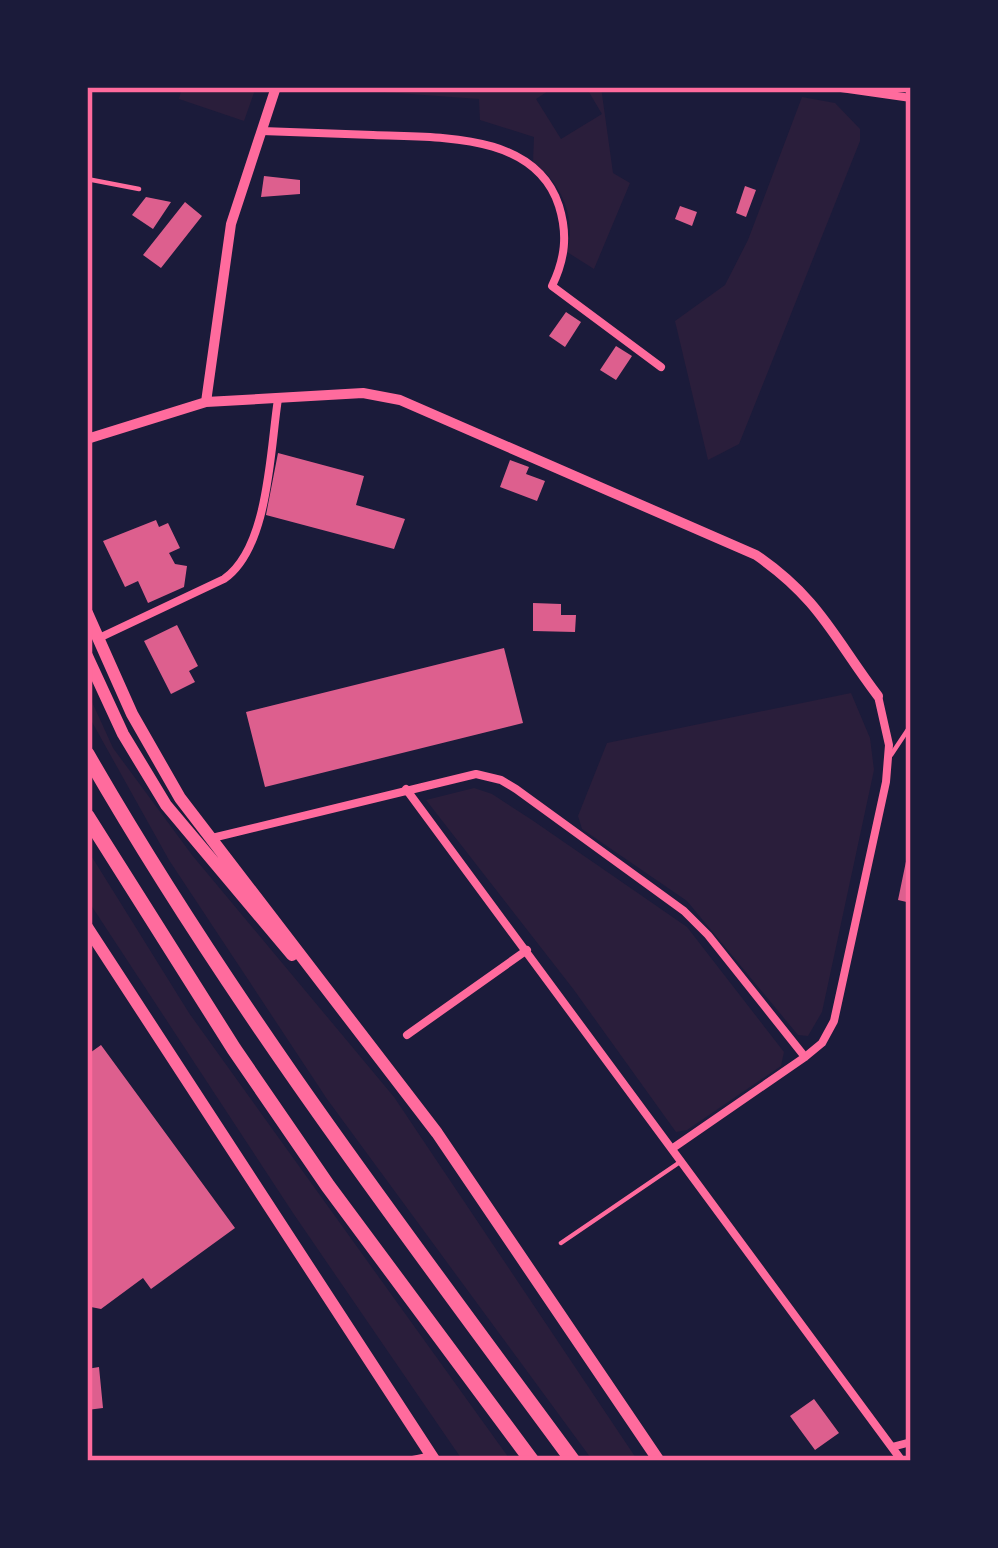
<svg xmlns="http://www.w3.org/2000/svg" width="998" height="1548" font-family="Jost,sans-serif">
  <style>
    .green { fill: #2a1e3b }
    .building { fill: #dd5f8e }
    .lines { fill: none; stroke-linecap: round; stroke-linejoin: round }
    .service { stroke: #ff6b9d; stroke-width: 4.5 }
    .minor { stroke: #ff6b9d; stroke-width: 8 }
    .tertiary { stroke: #ff6b9d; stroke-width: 10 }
    .primary { stroke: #ff6b9d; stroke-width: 12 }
    .motorway { stroke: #ff6b9d; stroke-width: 15 }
    .neatline { fill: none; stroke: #ff6b9d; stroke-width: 4.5 }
  </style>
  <rect width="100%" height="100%" fill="#1b1b3a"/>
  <path class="green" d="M182,87H256L244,121L179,99Z
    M385,87H554L536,99L561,139L602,114L586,87H601L613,173L630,183L594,269L567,252C577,218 561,182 533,162L534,137L480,120L479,99L383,92Z
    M802,97L835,103L860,129V141L739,444L708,460L675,321L725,285L748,240Z
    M87,691L113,748L192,855L394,1097L638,1461H593L327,1099L169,860L87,713Z
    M851,693L870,738L874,770L822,1012L808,1036L798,1035L687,901L582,829L578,816L607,743Z
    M474,788L492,794L532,820L687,927L784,1052L781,1066L687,1130L676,1132L574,990L426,800Z
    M87,849L189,1013L511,1461H463L293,1213L87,899Z"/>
  <path class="building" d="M264,176L300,180V194L261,197Z
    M745,186L756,190L746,217L736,213Z
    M146,197L171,202L153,229L132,215Z
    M185,202L202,216L161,268L143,255Z
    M680,206L697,212L692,226L675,219Z
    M566,312L581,322L565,347L549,336Z
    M616,346L632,356L616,380L600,370Z
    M278,453L364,476L356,505L405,519L394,549L266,515Z
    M510,460L529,467L526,474L545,481L537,501L500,487Z
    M156,520L159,527L168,523L180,548L169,553L175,564L187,566L184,587L148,603L138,581L125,587L103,541Z
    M533,603L561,604V615H576L575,632L533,631Z
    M177,625L198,666L189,671L195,682L171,694L144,641Z
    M504,648L523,723L265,787L246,712Z
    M909,847H911V903L898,900Z
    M101,1045L235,1228L151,1289L143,1278L101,1309L91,1307L87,1301V1055Z
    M99,1367L103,1408L87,1410V1369Z
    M814,1399L839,1433L815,1450L790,1416Z"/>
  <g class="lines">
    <path class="service" d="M87,179L139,189
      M891,755L911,725
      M561,1243L680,1162"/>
    <path class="minor" d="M834,87L911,98
      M262,131C299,132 336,134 373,135C436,138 535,131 559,206C568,235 565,259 552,286L661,367
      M99,638L224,579C269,548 270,450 278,399
      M406,789L902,1461
      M212,838L476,774L501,780L516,789L684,911L708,935L805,1057
      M407,1035L527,950
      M673,1148L805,1057L822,1043L834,1021L886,782L889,745L878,696
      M892,1447L911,1442
      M408,1461L432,1456"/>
    <path class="tertiary" d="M206,402L231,224L276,87
      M87,439L206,402L363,393L400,400L756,555C820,599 834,638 878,696"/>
    <path class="primary" d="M87,613L132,714L180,798L437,1133L659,1461
      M87,656L123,734L166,805L292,955
      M87,927L435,1461"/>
    <path class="motorway" d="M87,754C230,1003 403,1230 573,1461
      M87,816L234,1049L328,1186L532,1461"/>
  </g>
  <rect width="998" height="1548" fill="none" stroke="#1b1b3a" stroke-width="180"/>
  <rect x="90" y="90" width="818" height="1368" class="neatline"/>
</svg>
